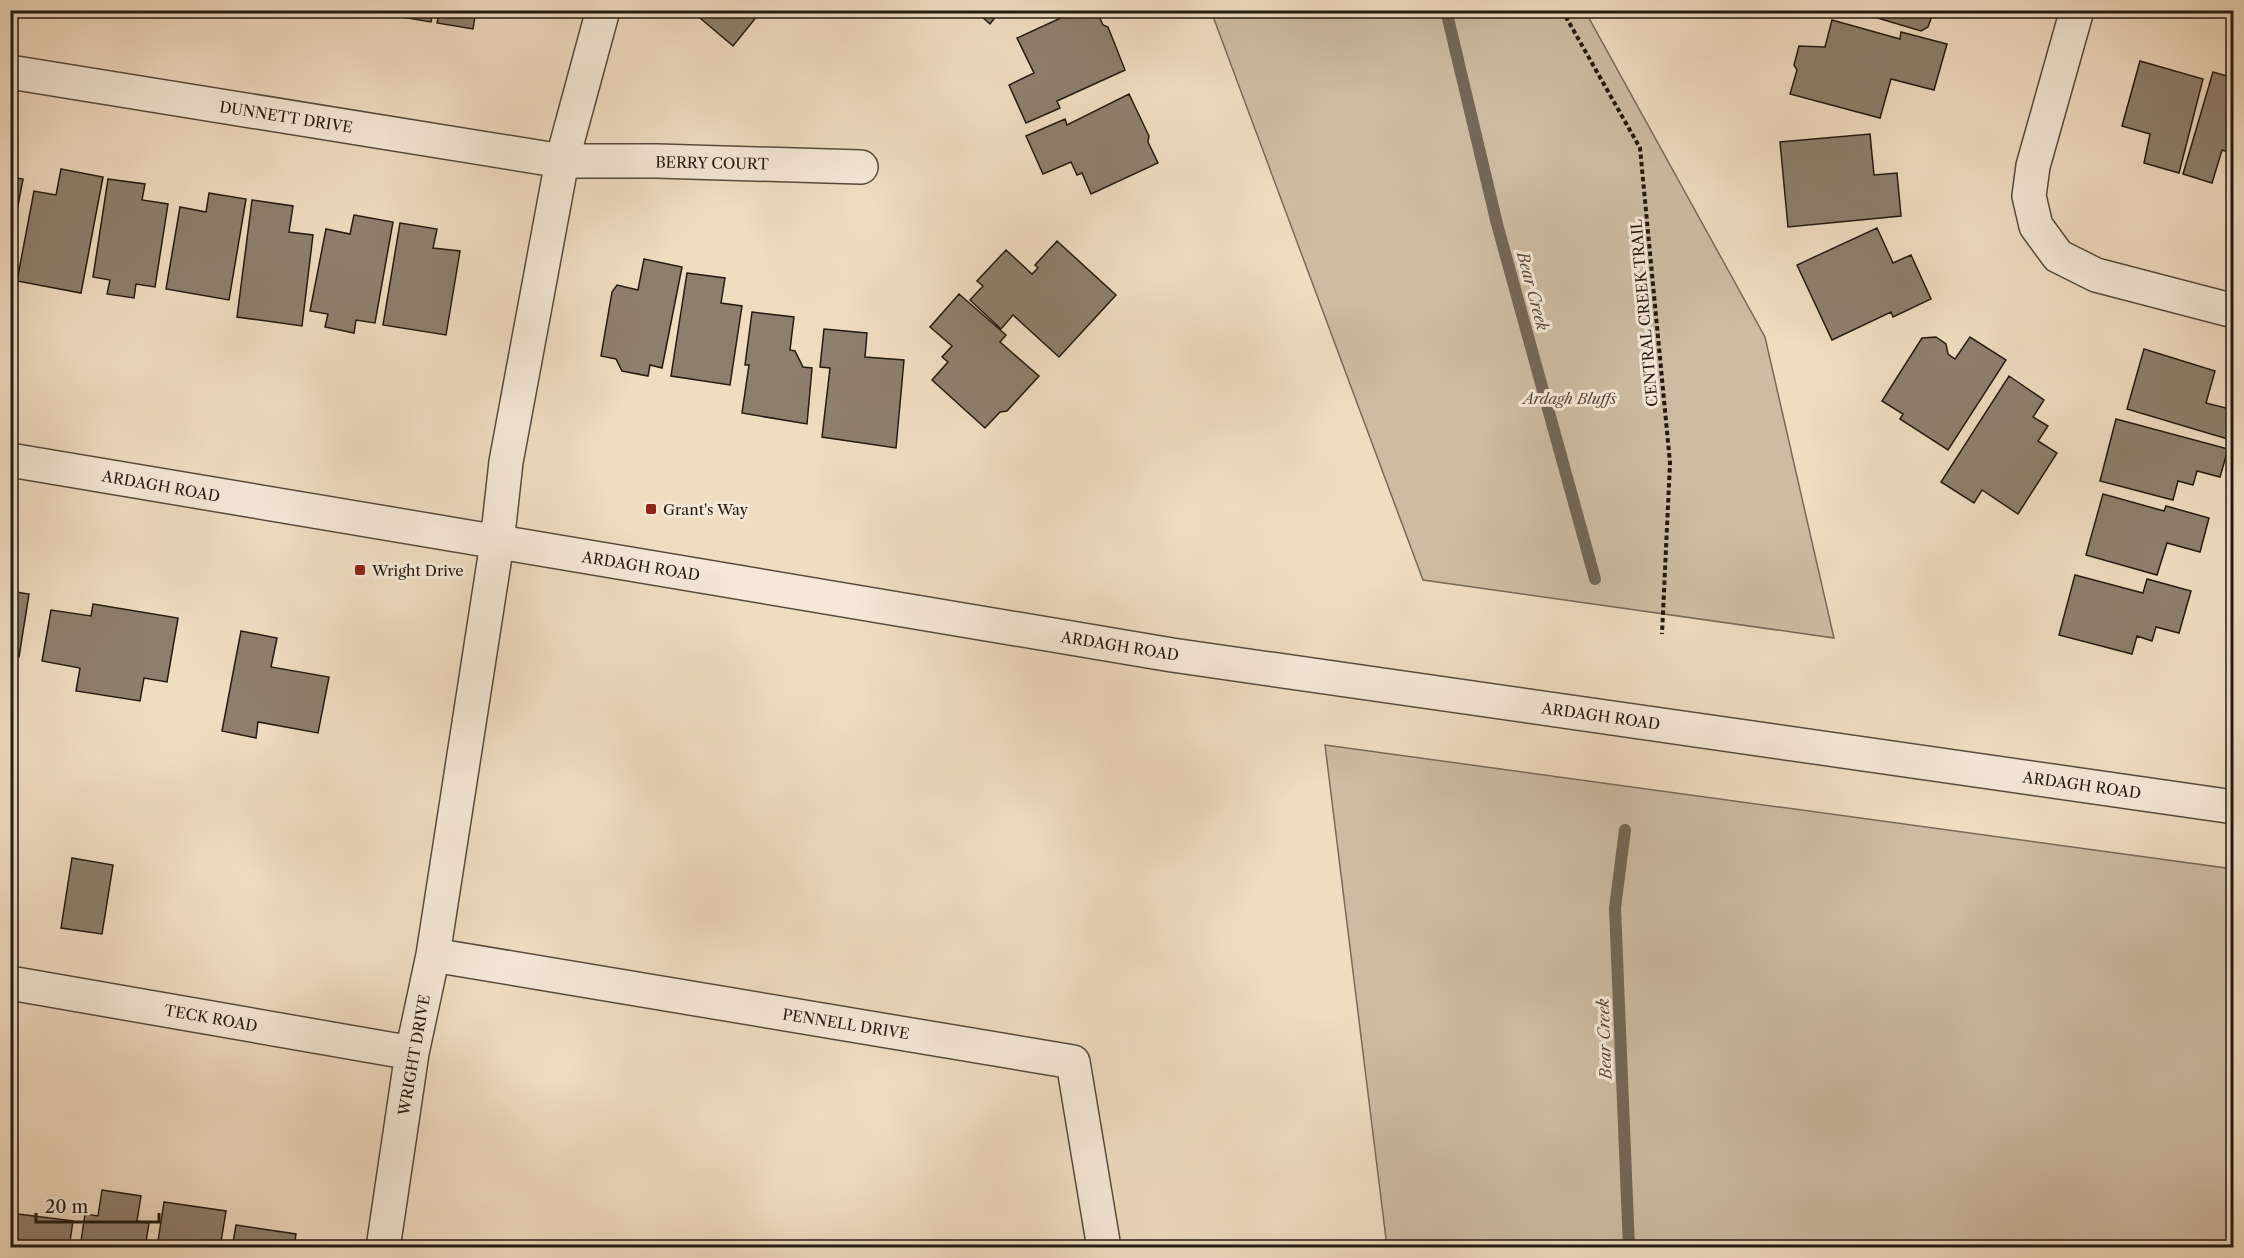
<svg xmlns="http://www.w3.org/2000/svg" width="2244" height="1258" font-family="'Libre Caslon Text',serif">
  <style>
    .green { fill: #cdbba3; stroke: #786a5a; stroke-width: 1.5 }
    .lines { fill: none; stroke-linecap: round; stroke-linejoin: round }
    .stream { stroke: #746757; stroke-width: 12 }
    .building { fill: #8e7f6d; stroke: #231a11; stroke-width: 1.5 }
    .minor-casing { stroke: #564a3d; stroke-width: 36 }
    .path { stroke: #231a11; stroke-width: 4; stroke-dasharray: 4.5 3; stroke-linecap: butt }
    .minor { stroke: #f5e8d7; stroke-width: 33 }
    .poi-dot { fill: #8f2418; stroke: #f5e8d7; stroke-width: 2 }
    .labels { text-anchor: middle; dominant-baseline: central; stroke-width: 6; stroke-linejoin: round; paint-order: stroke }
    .street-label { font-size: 15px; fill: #231a11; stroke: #f5e8d7 }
    .park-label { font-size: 15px; font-style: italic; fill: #564a3d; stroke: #f5e8d7 }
    .poi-label { font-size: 15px; fill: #231a11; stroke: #f5e8d7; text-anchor: start }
    .water-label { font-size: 16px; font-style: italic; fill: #594d3f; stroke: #f5e8d7 }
  </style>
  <rect width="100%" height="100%" fill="#f0dcc1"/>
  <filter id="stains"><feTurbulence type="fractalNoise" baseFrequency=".00333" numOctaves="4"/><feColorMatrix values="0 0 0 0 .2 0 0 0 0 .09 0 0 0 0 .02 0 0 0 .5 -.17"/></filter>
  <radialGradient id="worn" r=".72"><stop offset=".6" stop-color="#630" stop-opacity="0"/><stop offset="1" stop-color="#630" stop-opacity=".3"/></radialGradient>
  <path class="green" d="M1211,11H1585L1765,337L1834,638L1423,580Z
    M1325,745L2233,869V1247H1387Z"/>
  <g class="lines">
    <path class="stream" d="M1446,10L1497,224L1595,579
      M1625,830L1615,908L1629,1248"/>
  </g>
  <path class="building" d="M390,10H433L431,22L389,15Z
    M440,10H476L473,29L437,23Z
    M707,10H762L733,46L700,18Z
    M974,10H1001L990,24Z
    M1078,10H1096L1103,25L1108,27L1125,70L1057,101L1060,108L1026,123L1009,85L1034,73L1017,38Z
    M1934,10L1928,27L1921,31L1854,11Z
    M1832,20L1900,39L1901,32L1947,44L1934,90L1891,79L1880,118L1790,94L1797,70L1794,65L1799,46L1825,47Z
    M2140,61L2203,79L2179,173L2144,163L2150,134L2122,126Z
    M2213,72L2234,78V154L2222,150L2212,183L2183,174Z
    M1129,94L1149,136L1148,142L1158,163L1091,194L1082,173L1077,175L1071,162L1043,174L1026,136L1065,119L1067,125Z
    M1870,134L1874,175L1897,173L1901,216L1788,227L1780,142Z
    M61,169L103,177L81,293L17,281L34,191L56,195Z
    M10,177L23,179L10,248Z
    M108,179L145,184L142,200L168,204L155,287L136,284L134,298L107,294L110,280L93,277Z
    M209,193L246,199L229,300L166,289L180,207L206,212Z
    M252,200L293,206L289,232L313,235L302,326L237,317Z
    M354,215L393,222L375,323L356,320L354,333L325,327L328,314L310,311L326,229L350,234Z
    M400,223L437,229L433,248L460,251L446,335L383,325Z
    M1877,228L1893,263L1911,255L1931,299L1893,317L1891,312L1832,340L1797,265Z
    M1057,241L1116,295L1059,357L1013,315L1001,329L970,300L983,286L977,281L1006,250L1032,274L1038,268L1035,265Z
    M644,259L682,267L662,368L650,365L648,376L622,371L616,359L601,356L612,292L617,285L638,290Z
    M687,273L725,278L721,303L742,306L730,385L671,376Z
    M959,294L1006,335L1000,342L1039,376L1007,411L1000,412L985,428L932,380L948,362L942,357L952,346L930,327Z
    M752,312L794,317L790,350L795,351L803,367L812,368L807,424L742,413L749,365H745Z
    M824,329L867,333L865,357L904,360L896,448L822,437L830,368L820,367Z
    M1936,337L1946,344L1948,354L1955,359L1970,337L2006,360L1948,450L1900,419L1903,414L1882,401L1922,338Z
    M2144,349L2215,371L2206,403L2234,410L2231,440L2127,409Z
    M2009,376L2044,400L2033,417L2048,426L2038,441L2057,453L2018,514L1982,490L1974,503L1941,482Z
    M2116,419L2228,449L2220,477L2197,471L2193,485L2178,481L2173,500L2100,481Z
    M2103,494L2164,511L2166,506L2209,518L2200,552L2167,543L2157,575L2086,555Z
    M2075,575L2143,593L2147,579L2191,591L2179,633L2156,627L2152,641L2137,636L2132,654L2059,635Z
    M10,591L29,594L19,657L10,656Z
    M93,604L178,618L167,682L144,678L140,701L76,691L80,668L42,661L51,610L91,616Z
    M241,631L277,638L271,667L329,677L318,733L258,722L256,738L222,731Z
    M72,858L113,865L102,934L61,928Z
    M102,1190L141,1196L137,1221L149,1223L145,1248H80L85,1214L98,1216Z
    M164,1202L226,1211L220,1248H157Z
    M10,1213L73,1221L69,1248H10Z
    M236,1225L296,1234L294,1248H232Z"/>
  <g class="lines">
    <g class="minor-casing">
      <path id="minor" d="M2077,10L2033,166L2029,196L2036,226L2058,256L2096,275L2234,311
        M10,72L562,161H657L861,167
        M10,460L1172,655L2234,807
        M433,955L1073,1062L1104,1248
        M10,983L412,1053
        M383,1248L412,1053L433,955L497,543L506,462L562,161L603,10"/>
    </g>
    <path class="path" d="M1562,10L1640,148L1670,463L1662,634"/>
    <use href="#minor" class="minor"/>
  </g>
  <g class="poi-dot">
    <rect x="645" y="503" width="12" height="12" rx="3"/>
    <rect x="354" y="564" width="12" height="12" rx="3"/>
  </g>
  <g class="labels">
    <g class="street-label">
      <text transform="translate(286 117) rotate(9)">DUNNETT DRIVE</text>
      <text transform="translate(712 163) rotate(1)">BERRY COURT</text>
      <text transform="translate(1644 313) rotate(-95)">CENTRAL CREEK TRAIL</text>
      <text transform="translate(161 486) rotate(10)">ARDAGH ROAD</text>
      <text transform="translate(641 566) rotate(9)">ARDAGH ROAD</text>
      <text transform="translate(1120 646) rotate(9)">ARDAGH ROAD</text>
      <text transform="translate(1601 716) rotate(8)">ARDAGH ROAD</text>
      <text transform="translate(2082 785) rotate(8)">ARDAGH ROAD</text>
      <text transform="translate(211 1018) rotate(10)">TECK ROAD</text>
      <text transform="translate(846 1024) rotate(9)">PENNELL DRIVE</text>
      <text transform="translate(414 1055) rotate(-80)">WRIGHT DRIVE</text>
    </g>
    <g class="park-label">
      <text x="1570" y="398">Ardagh Bluffs</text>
    </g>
    <g class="poi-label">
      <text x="663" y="509">Grant's Way</text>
      <text x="372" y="570">Wright Drive</text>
    </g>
    <g class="water-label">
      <text transform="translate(1533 291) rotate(75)">Bear Creek</text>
      <text transform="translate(1604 1039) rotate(-92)">Bear Creek</text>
    </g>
  </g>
  <rect width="2244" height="1258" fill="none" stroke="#f0dcc1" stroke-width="36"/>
  <rect x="12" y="12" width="2220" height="1234" fill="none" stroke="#231a11" stroke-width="3"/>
  <rect x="18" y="18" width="2208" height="1222" fill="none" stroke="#231a11" stroke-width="1.5"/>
  <path d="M36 1213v9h123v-9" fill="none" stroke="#231a11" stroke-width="3"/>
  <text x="45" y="1213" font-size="18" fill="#231a11" stroke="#f5e8d7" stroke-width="4.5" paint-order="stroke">20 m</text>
  <rect width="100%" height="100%" filter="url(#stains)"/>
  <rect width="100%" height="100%" fill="url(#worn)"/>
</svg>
